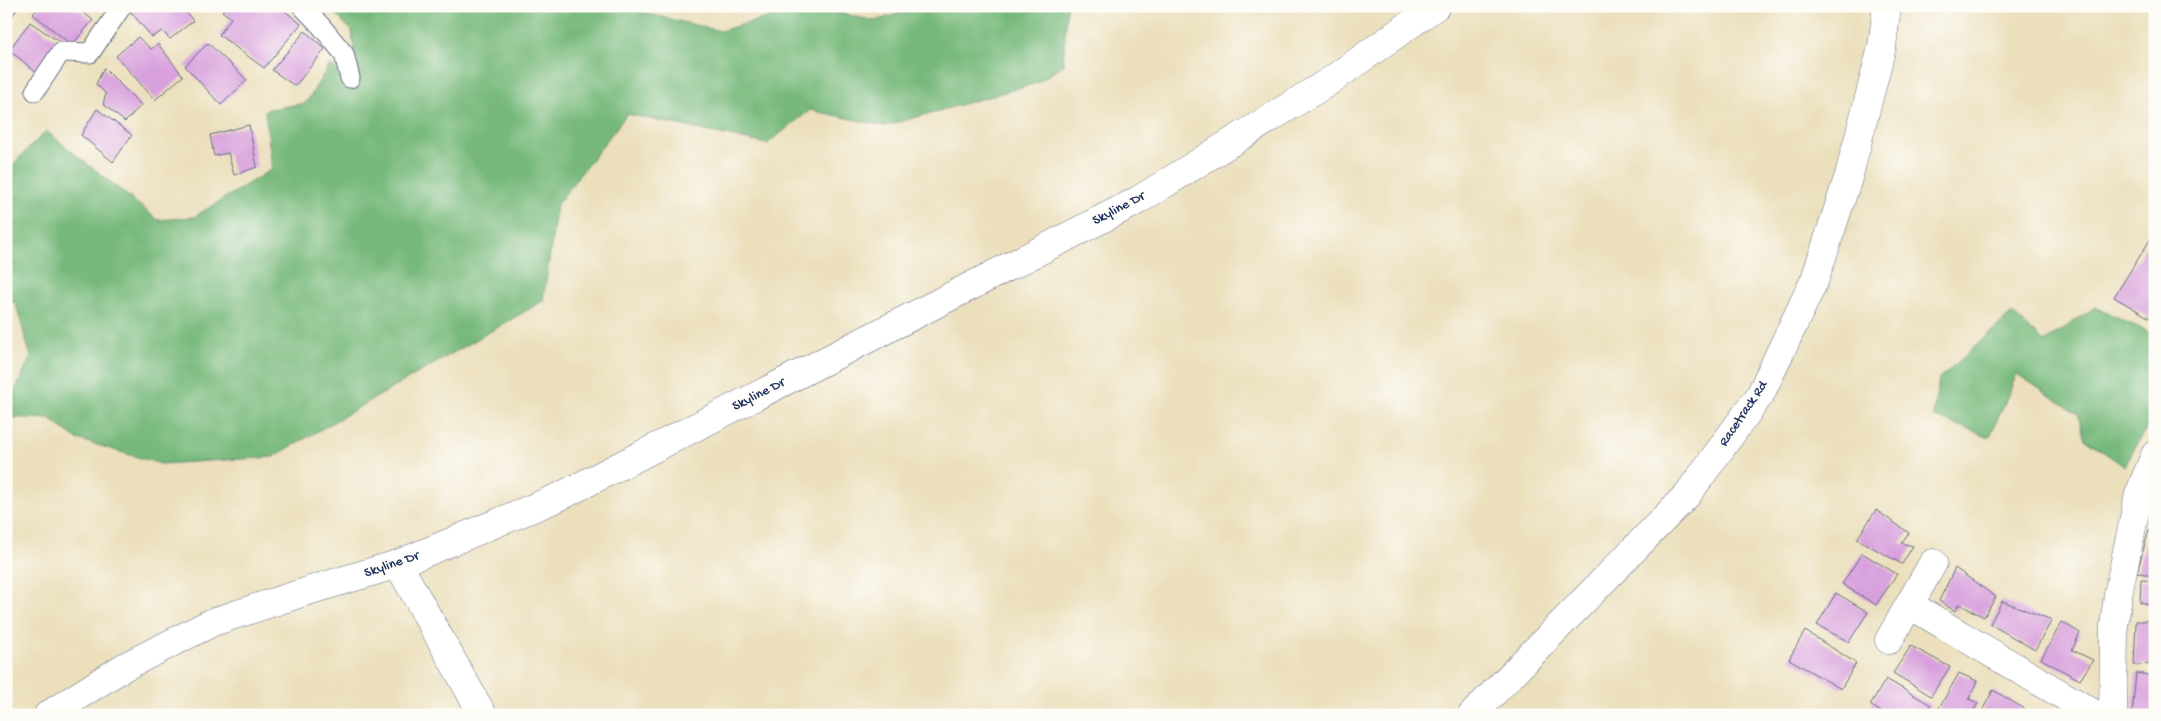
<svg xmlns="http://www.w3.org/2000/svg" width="2161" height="721" font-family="'Gochi Hand',sans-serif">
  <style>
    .forest { fill: #77b97c; stroke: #49746d }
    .building { fill: #d8a0dd }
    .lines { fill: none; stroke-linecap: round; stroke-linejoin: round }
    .service-casing { stroke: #646d7f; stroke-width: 21 }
    .minor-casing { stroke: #646d7f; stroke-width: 29 }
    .service { stroke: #fff; stroke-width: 19 }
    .minor { stroke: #fff; stroke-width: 28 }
    .labels { text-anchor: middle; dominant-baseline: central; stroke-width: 4.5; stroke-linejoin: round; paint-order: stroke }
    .street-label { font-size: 14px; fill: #1b2f5e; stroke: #fdfcf7 }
  </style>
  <rect width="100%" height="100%" fill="#fdfcf7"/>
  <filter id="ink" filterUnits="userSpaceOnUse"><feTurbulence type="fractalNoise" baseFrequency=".02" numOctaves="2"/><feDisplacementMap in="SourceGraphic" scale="10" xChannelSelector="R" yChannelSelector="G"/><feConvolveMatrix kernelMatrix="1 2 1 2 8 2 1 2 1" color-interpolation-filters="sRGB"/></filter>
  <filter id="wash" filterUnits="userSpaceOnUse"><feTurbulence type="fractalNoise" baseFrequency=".0096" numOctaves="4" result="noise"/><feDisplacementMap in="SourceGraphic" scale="20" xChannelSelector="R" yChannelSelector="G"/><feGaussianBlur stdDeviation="1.12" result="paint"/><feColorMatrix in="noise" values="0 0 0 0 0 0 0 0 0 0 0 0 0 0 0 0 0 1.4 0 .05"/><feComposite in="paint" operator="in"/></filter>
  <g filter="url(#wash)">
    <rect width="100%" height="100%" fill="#ebdfbc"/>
    <path class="forest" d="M327,6H616L720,31L809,6L875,21L923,6H1067L1063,65L1037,83L885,126L810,110L767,144L627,114L557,204L543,301L273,457L161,464L77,439L50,419L6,417V409L31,357L15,302H6V164L12,165L46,131L158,220L194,217L272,169L265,110L306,103L330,64L358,89L352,31Z
      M2095,307L2155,335V413L2124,466L2085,439L2078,414L2017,374L1990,437L1933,416L1939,379L2012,313L2044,342Z"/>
    <g id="blocks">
      <path class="building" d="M6,6L19,7L6,24Z
        M40,6H74L93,20L72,45L33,14Z
        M138,6H182L193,21L170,39L162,31L152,37L130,11Z
        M227,6H279L301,24L264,68L219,35L231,18L222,11Z
        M30,22L61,43L37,73L9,50Z
        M305,31L325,49L295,86L272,70Z
        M138,37L151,49L158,44L183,76L155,100L116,56Z
        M208,43L247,80L221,105L185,66Z
        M104,68L141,105L125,122L103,104L106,94L96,84Z
        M97,109L132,135L113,162L81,135Z
        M249,125L257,167L234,175L228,153L214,156L210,135Z
        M2155,232V321L2114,297Z
        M1876,510L1909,533L1901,543L1913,546L1902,564L1857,539Z
        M2151,523L2155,524V577L2137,572Z
        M1862,553L1897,574L1876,605L1842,584Z
        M1955,568L1996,597L1984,617L1959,604L1955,611L1939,601Z
        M2141,579L2155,583V606L2140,602Z
        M1836,593L1868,612L1849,642L1817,625Z
        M2002,601L2052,620L2035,650L1990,624Z
        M2136,621H2155V664L2134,665Z
        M2062,622L2080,633L2072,650L2093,660L2080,680L2041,659Z
        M1805,631L1856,663L1841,689L1789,659Z
        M1911,646L1950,667L1931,696L1893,673Z
        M1959,673L1977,681L1969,699L1978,703L1971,715H1935Z
        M2136,673L2155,676V715H2132Z
        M1886,679L1931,705L1923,715H1886L1870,705Z
        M1993,690L2023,708L2019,715H1980Z"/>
    </g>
  </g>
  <g filter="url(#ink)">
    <use href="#blocks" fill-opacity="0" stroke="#646d7f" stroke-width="1"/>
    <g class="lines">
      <g class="service-casing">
        <path id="service" d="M302,6L321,26L344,54L350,78
          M35,91L61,52L90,53L122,6"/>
      </g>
      <g class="minor-casing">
        <path id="minor" d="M398,564L483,715
          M1910,605L2096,715
          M1889,640L1933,563
          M48,715L124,667L213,622L311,590L398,564L559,497L1137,201L1330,81L1436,6
          M1472,715L1687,495L1760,395L1815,279L1849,175L1882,47L1887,6
          M2113,715L2114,627L2118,594L2139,494L2155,455"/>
      </g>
      <use href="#service" class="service"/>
      <use href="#minor" class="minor"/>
    </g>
  </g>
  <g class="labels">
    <g class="street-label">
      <text transform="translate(1119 209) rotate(-28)">Skyline Dr</text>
      <text transform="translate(759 395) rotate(-27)">Skyline Dr</text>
      <text transform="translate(1744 414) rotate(-56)">Racetrack Rd</text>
      <text transform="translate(392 565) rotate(-19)">Skyline Dr</text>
    </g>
  </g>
  <rect width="2161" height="721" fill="none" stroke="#fdfcf7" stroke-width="25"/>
</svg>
